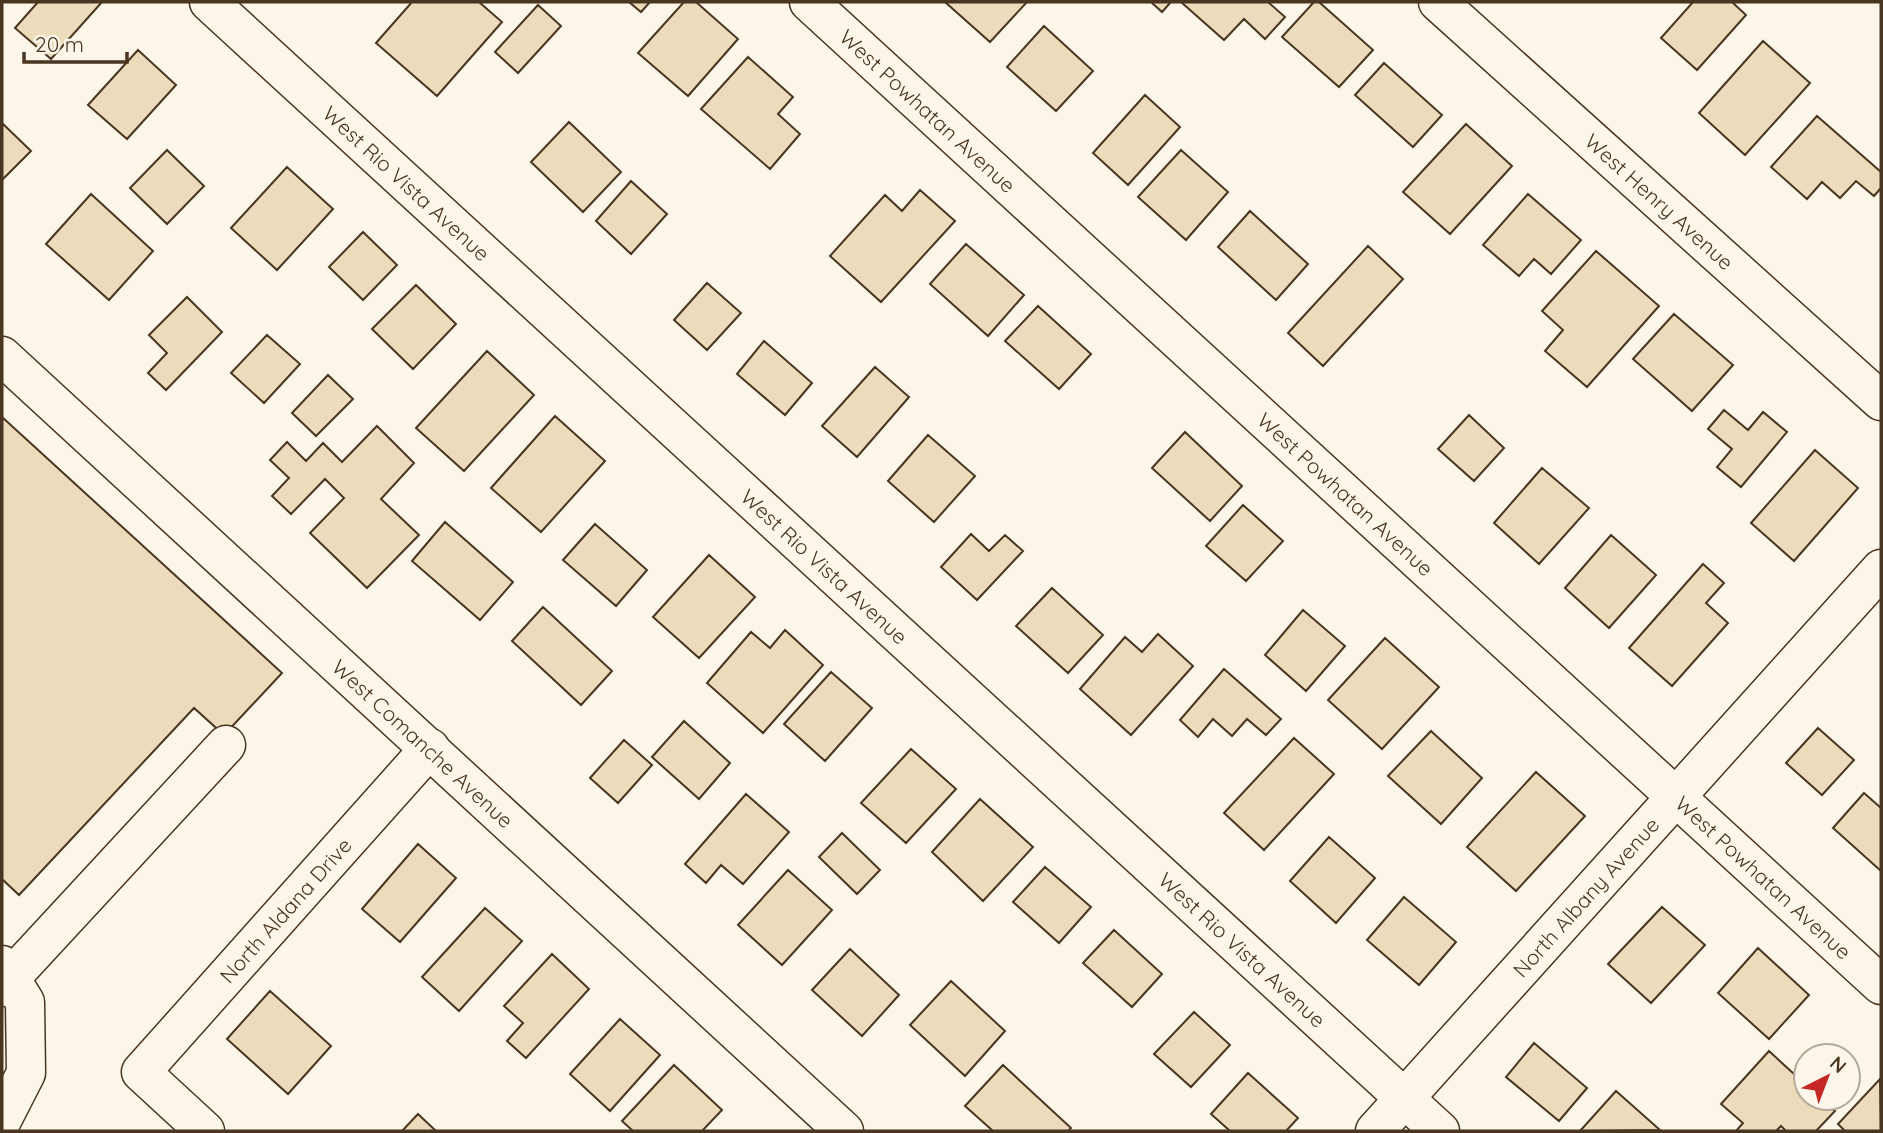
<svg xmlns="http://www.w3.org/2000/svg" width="1883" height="1133" font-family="Quicksand,sans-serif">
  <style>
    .building { fill: #ecdcbc; stroke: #4a3520; stroke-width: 2 }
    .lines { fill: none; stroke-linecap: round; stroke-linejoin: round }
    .minor-casing { stroke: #4a3520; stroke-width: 41 }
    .minor { stroke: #fbf6e9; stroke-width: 38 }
    .labels { text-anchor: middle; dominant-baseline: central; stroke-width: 5; stroke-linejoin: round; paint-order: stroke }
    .street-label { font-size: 21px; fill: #4a3520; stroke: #fbf6e9 }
  </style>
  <rect width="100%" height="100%" fill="#fbf6e9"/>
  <path class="building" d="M38,2H102L51,59L15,28Z
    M412,2H479L502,22L437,96L376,43Z
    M629,2H650L641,12Z
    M684,2H696L738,39L688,96L638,53Z
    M945,2H1027L990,42Z
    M1151,2H1171L1162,12Z
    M1181,2H1268L1285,17L1265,39L1244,19L1224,40Z
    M1314,2H1319L1373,50L1339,87L1282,37Z
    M1693,2H1732L1746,15L1697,70L1661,38Z
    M538,5L561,26L518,73L495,52Z
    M1044,26L1093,71L1056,111L1007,67Z
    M1763,41L1810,83L1745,155L1699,113Z
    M138,50L176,85L127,139L88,105Z
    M748,57L793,97L778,114L800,134L770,169L701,109Z
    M1384,63L1442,115L1413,147L1355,95Z
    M1145,95L1180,127L1128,185L1093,153Z
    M1817,116L1881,172V188L1874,196L1856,181L1840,198L1822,182L1807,199L1771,167Z
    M569,122L621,172L583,212L531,162Z
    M2,123L31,151L2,180Z
    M1466,124L1512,166L1450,234L1403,192Z
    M167,150L204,186L167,224L130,188Z
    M1181,150L1228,192L1186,240L1138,197Z
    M287,167L333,209L277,270L231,228Z
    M631,181L667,214L631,254L596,221Z
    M920,190L955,221L881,302L830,256L885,195L902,211Z
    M91,194L153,251L109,300L46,244Z
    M1528,194L1581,240L1551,274L1534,259L1519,276L1483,245Z
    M1250,211L1308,264L1276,300L1218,247Z
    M363,232L397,265L363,300L329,267Z
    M966,244L1024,295L988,336L930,284Z
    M1368,246L1403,279L1323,366L1288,333Z
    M1596,251L1659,306L1587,387L1545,351L1563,330L1542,311Z
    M707,283L741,313L707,350L674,320Z
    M416,285L456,324L413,369L372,329Z
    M187,297L222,332L166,390L148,373L167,353L149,335Z
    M1038,306L1091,354L1059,389L1005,341Z
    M1674,314L1733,365L1692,411L1633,359Z
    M267,335L300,364L264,403L231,373Z
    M764,341L812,383L785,415L737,374Z
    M487,351L534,395L464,471L416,428Z
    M875,367L909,397L857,457L822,426Z
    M328,375L353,399L316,436L292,413Z
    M1724,410L1748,430L1763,412L1787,432L1741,487L1717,467L1732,449L1708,429Z
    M1469,415L1504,448L1474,481L1438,449Z
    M555,416L605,461L541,532L491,488Z
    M2,417L282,673L224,735L194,708L19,895L2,879Z
    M377,426L414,463L381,499L419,535L367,588L310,533L344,498L325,479L291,514L272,496L289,478L270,460L287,442L306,461L323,443L342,462Z
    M1185,432L1242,486L1210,521L1152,468Z
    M928,435L975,476L934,522L888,481Z
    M1815,450L1858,488L1794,561L1751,523Z
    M1542,468L1589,508L1539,564L1494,523Z
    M1243,505L1283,541L1246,581L1206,546Z
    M445,522L513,582L480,620L412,561Z
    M595,524L647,570L616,606L563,560Z
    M971,534L989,551L1005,535L1023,551L977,600L941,567Z
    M1611,535L1656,575L1609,628L1565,588Z
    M709,555L755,597L699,658L653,617Z
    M1703,564L1724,583L1706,603L1728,623L1672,686L1629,648Z
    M1052,588L1103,635L1068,673L1016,626Z
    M543,607L612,671L581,705L512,641Z
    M1303,610L1345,646L1306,691L1265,655Z
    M785,630L823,665L763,733L707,683L751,632L770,648Z
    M1158,634L1193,666L1131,735L1080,689L1125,637L1142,652Z
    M1385,638L1439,687L1382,749L1328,700Z
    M1224,669L1281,719L1266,735L1247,719L1232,736L1213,719L1198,737L1180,720Z
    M831,672L872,708L825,761L784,724Z
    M684,721L730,763L699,799L652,757Z
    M1818,728L1854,760L1822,795L1786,763Z
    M1431,731L1482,778L1441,824L1388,776Z
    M1294,738L1334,774L1264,850L1224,813Z
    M624,740L652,765L618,803L590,778Z
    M911,749L956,789L906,843L861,803Z
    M1536,772L1585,816L1516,891L1467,847Z
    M1864,793L1881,808V871L1833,828Z
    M746,794L789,832L743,884L721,865L706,883L685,864Z
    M980,799L1033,847L983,901L932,852Z
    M842,833L880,870L857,894L819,857Z
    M1329,837L1375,878L1336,923L1290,881Z
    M418,844L456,878L400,942L362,909Z
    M1045,867L1091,907L1059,943L1013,902Z
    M788,870L832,910L782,965L738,925Z
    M1404,897L1456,942L1419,985L1367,940Z
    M1662,907L1705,945L1651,1003L1608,964Z
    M485,908L522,941L459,1011L422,977Z
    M1114,930L1162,974L1132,1007L1083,963Z
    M1758,948L1809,995L1769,1039L1718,993Z
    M850,949L899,995L862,1036L812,990Z
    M552,954L589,989L526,1058L507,1041L523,1023L504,1006Z
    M951,981L1005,1031L965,1076L910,1025Z
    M270,991L331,1046L288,1094L227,1039Z
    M1194,1012L1230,1045L1191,1087L1154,1054Z
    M620,1019L660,1055L610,1111L570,1074Z
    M1534,1043L1587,1088L1559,1121L1506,1077Z
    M1769,1051L1806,1085V1098H1820L1835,1111L1816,1131H1786L1781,1126L1776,1131H1736L1743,1123L1721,1104Z
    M674,1065L722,1110L702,1131H633L622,1121Z
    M1003,1065L1071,1128L1068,1131H993L965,1106Z
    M1248,1073L1298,1118L1286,1131H1230L1211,1114Z
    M1880,1079L1881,1131H1845L1838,1124Z
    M1616,1091L1660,1130L1580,1131Z
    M418,1114L436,1131H402Z"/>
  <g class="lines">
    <g class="minor-casing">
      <g id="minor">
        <path id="s1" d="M209,2L1440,1131"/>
        <path id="s2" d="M809,2L1881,985"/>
        <path id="s3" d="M1438,2L1881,401"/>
        <path id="s4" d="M2,356L844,1131"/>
        <path d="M2,965L25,1002L26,1073L2,1120"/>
        <path d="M2,987L226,745"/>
        <path id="s5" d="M205,1131L141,1072L430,748"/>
        <path id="s6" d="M1375,1131L1881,569"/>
      </g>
    </g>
    <use href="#minor" class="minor"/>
  </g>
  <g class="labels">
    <g class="street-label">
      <text stroke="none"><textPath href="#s2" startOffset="161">West Powhatan Avenue</textPath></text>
      <text stroke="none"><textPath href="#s1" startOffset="268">West Rio Vista Avenue</textPath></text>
      <text stroke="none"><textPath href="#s3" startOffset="298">West Henry Avenue</textPath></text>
      <text stroke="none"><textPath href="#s2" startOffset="728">West Powhatan Avenue</textPath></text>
      <text stroke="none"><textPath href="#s1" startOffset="835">West Rio Vista Avenue</textPath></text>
      <text stroke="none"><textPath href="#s4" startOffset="572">West Comanche Avenue</textPath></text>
      <text stroke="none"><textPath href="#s2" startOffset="1295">West Powhatan Avenue</textPath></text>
      <text stroke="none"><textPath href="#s6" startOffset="315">North Albany Avenue</textPath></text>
      <text stroke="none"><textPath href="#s5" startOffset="304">North Aldana Drive</textPath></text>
      <text stroke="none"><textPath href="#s1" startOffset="1402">West Rio Vista Avenue</textPath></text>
    </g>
  </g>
  <rect width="1883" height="1133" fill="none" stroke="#4a3520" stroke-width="7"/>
  <g transform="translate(1827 1077) rotate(42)"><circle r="33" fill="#fbf6e9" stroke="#b4a999" stroke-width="2"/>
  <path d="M0-5L12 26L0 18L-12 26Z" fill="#c62828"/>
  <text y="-10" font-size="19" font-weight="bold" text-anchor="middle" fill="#4a3520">N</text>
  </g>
  <path d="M24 52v10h103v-10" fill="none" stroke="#4a3520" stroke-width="3.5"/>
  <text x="35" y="52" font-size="21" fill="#4a3520" stroke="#fbf6e9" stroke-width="5" paint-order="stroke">20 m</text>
</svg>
